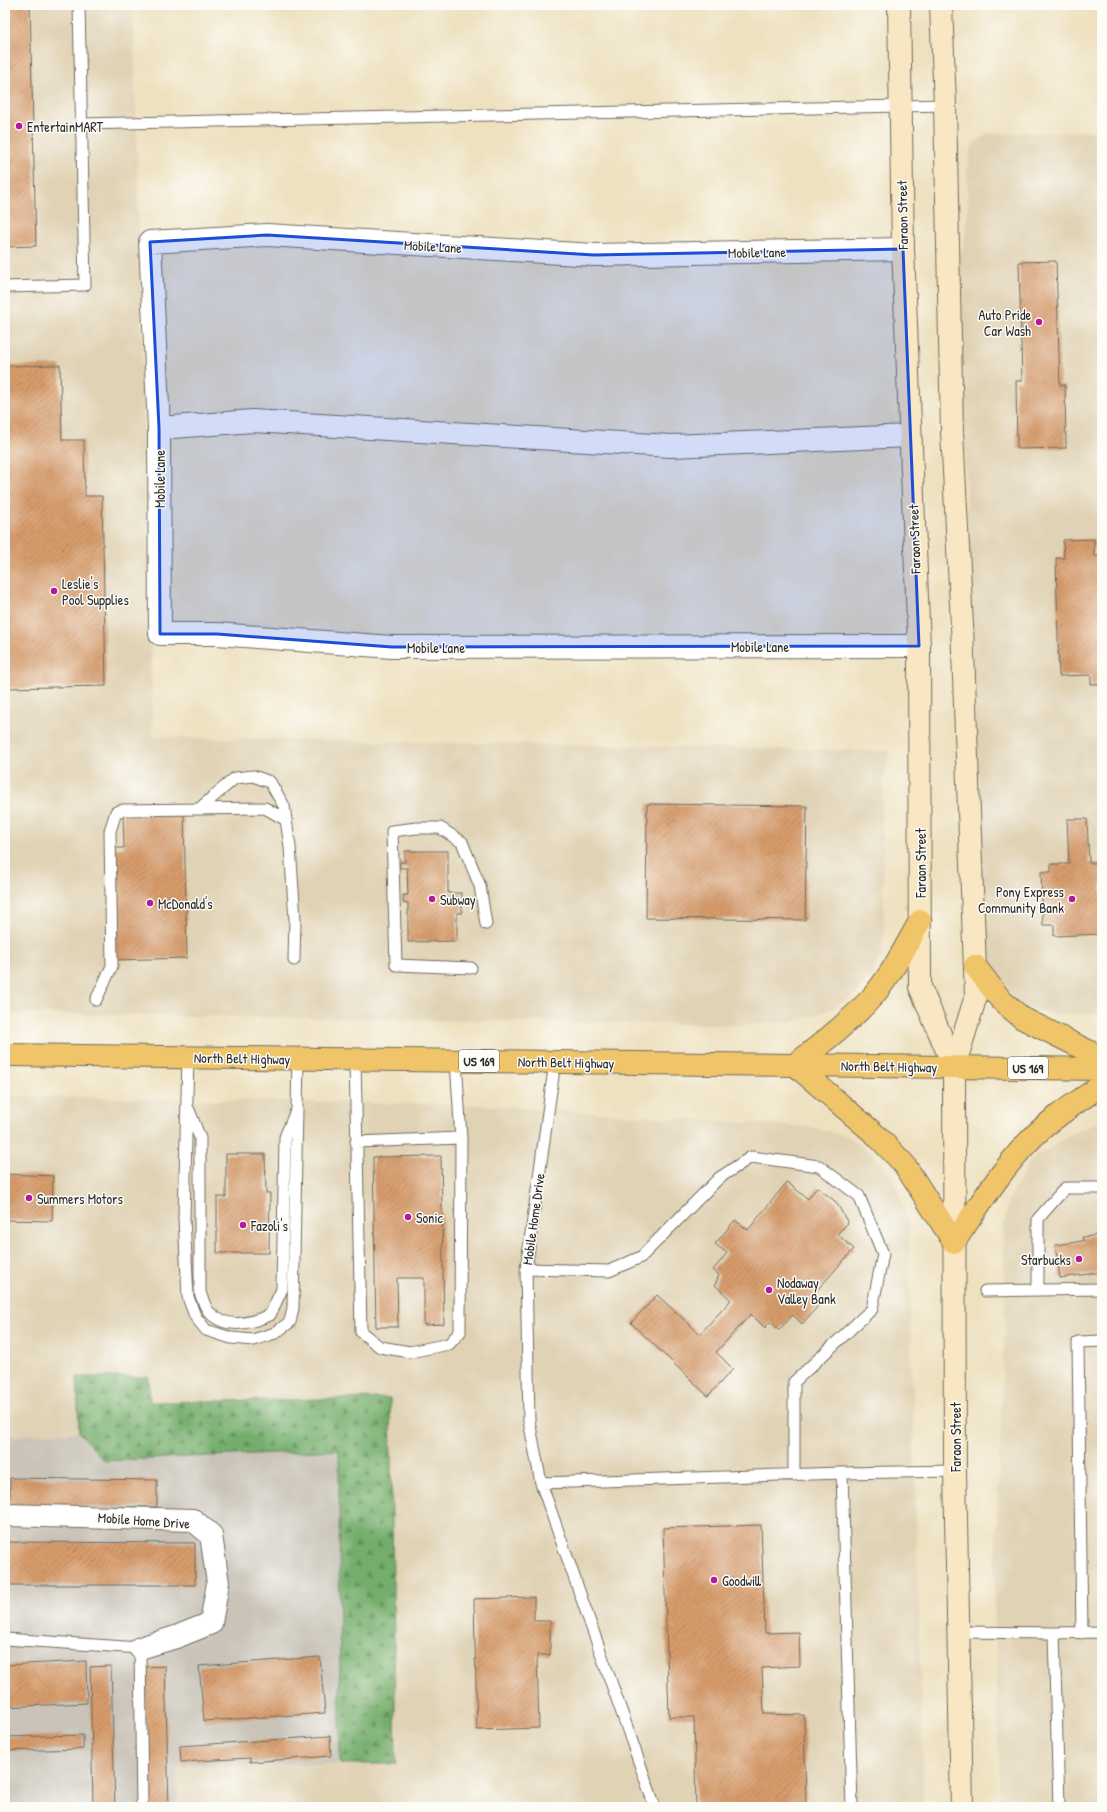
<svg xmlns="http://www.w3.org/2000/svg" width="1107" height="1812" font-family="'Patrick Hand',sans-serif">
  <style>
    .built { fill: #e0d2b4 }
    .industrial { fill: #c9c3b8 }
    .forest { fill: url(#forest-firs); stroke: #506c4c }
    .building { fill: url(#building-hatch) }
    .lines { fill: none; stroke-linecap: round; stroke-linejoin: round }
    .lane-casing { stroke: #6f6b5f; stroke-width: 13 }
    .street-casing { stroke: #6f6b5f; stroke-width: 24 }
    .secondary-casing { stroke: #6f6b5f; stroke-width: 24 }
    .primary-casing { stroke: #6f6b5f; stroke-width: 24 }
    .lane { stroke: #fff; stroke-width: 11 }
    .street { stroke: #fff; stroke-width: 22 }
    .secondary { stroke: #f9e7c3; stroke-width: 22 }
    .primary { stroke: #f0c469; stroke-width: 22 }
    .marked { fill: #1d4ed8; fill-opacity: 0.2; stroke: #1d4ed8; stroke-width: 3; stroke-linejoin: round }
    .poi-dot { fill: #b5179e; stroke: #fdfcf7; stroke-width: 1.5 }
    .labels { text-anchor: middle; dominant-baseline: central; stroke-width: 3; stroke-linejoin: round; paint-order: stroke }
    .shield { fill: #fdfcf7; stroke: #6a6a68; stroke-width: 1 }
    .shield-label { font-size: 13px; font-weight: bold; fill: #2b2b2b }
    .poi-label { font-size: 14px; fill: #2b2b2b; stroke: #fdfcf7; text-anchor: start }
    .street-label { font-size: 14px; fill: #2b2b2b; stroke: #fdfcf7 }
  </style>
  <defs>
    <pattern id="forest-firs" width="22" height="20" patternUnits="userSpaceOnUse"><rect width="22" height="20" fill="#75ae6c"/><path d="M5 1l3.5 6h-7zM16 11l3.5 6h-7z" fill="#608e59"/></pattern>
    <pattern id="building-hatch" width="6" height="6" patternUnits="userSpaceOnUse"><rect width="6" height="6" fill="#d79c6c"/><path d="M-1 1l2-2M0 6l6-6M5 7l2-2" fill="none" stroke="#af7f59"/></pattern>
  </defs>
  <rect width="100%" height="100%" fill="#fdfcf7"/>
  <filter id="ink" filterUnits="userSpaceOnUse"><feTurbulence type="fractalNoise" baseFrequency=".025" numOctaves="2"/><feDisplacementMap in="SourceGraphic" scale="8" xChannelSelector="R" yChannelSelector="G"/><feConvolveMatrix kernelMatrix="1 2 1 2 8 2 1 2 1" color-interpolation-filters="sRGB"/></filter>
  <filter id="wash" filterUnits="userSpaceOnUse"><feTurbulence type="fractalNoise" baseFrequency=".012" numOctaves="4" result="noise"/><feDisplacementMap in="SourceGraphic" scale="16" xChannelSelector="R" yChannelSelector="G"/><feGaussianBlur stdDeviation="0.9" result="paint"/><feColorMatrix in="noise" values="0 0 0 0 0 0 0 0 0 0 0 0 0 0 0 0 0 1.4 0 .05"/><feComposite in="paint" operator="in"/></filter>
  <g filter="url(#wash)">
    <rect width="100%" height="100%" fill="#eee1c0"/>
    <path class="built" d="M5,5H133L153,737L889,751L883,783L882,808L884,928L882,952L872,975L856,994L831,1009L798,1021L746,1025L5,1013Z
      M1102,131V1013L1057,1014L1024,1008L987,970L982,935L961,350L959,257L965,237L968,211L967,169L972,145L987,134Z
      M5,1096L480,1105L810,1127L847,1136L872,1154L893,1177L902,1199L908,1221L924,1807H178L177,1766L396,1764L390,1398L150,1402L77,1377L79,1432L5,1436Z
      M1102,1121V1807H1000L994,1591L1005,1318L1003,1230L1009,1200L1029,1162L1071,1134Z"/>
    <path class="industrial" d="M79,1432L104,1461L339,1450L340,1764L177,1766L178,1807H5V1436Z"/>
    <path class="forest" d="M77,1377H149L150,1402L390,1398L396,1764H340L339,1450L104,1461L79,1432Z"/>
    <g id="blocks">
      <path class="building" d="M5,5H30L36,246L5,247Z
        M1056,261L1060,385H1065L1066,448L1017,449L1016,381H1022L1019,262Z
        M60,365L62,440H84L85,496H102L106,686L5,688V366Z
        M1094,539V556H1102V684H1091V675L1059,676L1056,558H1064L1063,540Z
        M647,804L807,806L805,920L646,918Z
        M184,812L187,958L114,960L112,848H124L123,813Z
        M1067,819H1087L1089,863H1102V934L1054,936V925H1043L1041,872H1051V864H1069Z
        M405,851H448V893H461L462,895V913H457V941L408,942V903H403V895H408L407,868H400V862H405Z
        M226,1154H265L266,1193H270L269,1253H217V1197H226Z
        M441,1156L444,1324L424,1325V1278H397L398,1327H376L373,1157Z
        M5,1174L53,1176L52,1221L5,1220Z
        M787,1182L808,1199L817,1187L836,1202L848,1223L837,1234L854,1249L810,1298L819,1305L802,1324L793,1315L779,1330L770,1322L765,1328L751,1314L716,1352L733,1369L708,1396L631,1323L657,1295L700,1334L731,1300L715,1285L719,1275L713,1270L727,1253L715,1244L735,1220L748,1230Z
        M1102,1235V1272L1060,1278L1055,1245L1083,1241L1082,1237Z
        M10,1478L157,1480V1507L10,1506Z
        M761,1525L765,1633L799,1632L800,1666L762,1668L764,1714L804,1715L806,1807H696L694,1717H669L663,1528Z
        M5,1542L195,1543V1585H5Z
        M534,1597V1621H550V1655H537L539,1728L477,1730L474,1599Z
        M320,1657L325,1713L204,1721L199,1666Z
        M86,1661L87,1703L5,1707V1665Z
        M111,1666L115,1807H93L90,1667Z
        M165,1666L169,1807H147L144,1667Z
        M83,1735V1749L5,1751V1737Z
        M330,1736L331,1756L250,1762V1758L181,1762L180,1746Z"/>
    </g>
  </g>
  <g filter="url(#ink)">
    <use href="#blocks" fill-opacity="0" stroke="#6f6b5f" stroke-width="1"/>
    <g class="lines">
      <g class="lane-casing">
        <path id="lane" d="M82,124L945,105
          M5,287L85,285L79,5
          M199,809L265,808L286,820
          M471,968L396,965L392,831L417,828H440L462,842L480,886L486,924
          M96,1000L112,966L110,831L116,812L123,810L199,809L235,778L253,776L270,782L284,806L290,847L295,919L294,960
          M188,1057L184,1218L188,1297L195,1316L206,1330L231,1338L253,1340L275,1333L290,1322L293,1308L298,1058
          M355,1059L361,1332L380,1347L410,1352L449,1344L460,1332L461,1138L456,1061
          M555,1062L526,1269L529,1421L541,1483L655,1807
          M189,1110L200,1138V1293C203,1299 205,1309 210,1313C227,1330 251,1323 270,1315L282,1289L285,1137L295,1113
          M356,1142L461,1138
          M526,1269L609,1271L641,1257L719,1178L751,1157L819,1166L859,1196L883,1254L872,1309L794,1382V1475
          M1038,1290V1219L1065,1188H1102
          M985,1291L1102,1289
          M842,1473L955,1471
          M541,1483L842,1473L852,1807
          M959,1632L1054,1633L1059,1807
          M1054,1633L1102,1632
          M1082,1633L1078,1342L1102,1341
          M5,1639L140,1648L142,1807"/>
      </g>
      <g class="street-casing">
        <path id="street" d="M903,249L594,255L267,235L150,242L159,428L160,634H217L392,647L919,646
          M159,428L253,421L671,446L910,436
          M5,1515L193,1520L211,1535L218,1583L211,1623L176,1637L140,1648"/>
      </g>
      <g class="secondary-casing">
        <path id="secondary" d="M899,5L903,249L919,646L920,987L954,1067
          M941,5L945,105L952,432L962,625L976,996L954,1067L955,1471L962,1807"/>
      </g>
      <g class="primary-casing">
        <path id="primary" d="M920,921C906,946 892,974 873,996C850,1022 822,1043 795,1065L877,1136L904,1164L954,1242C979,1206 1002,1168 1033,1137C1053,1117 1079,1101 1102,1085
          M975,966L1001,1000L1022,1018L1102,1058
          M5,1055L1102,1069"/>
      </g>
      <use href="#lane" class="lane"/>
      <use href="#street" class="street"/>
      <use href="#secondary" class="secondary"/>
      <use href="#primary" class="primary"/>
    </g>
  </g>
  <path class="marked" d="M267,235L594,255L903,249L919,646L392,647L217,634H160L159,428L150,242Z"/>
  <g class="poi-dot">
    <circle cx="19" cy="126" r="4"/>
    <circle cx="1039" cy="322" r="4"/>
    <circle cx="54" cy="591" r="4"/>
    <circle cx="432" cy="899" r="4"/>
    <circle cx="1072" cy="899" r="4"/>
    <circle cx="150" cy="903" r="4"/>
    <circle cx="29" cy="1198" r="4"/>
    <circle cx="408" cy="1217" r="4"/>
    <circle cx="243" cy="1225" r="4"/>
    <circle cx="1079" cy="1259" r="4"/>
    <circle cx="769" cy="1290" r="4"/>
    <circle cx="714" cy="1580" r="4"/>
  </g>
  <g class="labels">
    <g class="shield">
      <rect x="459" y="1050" width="40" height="22" rx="3"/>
      <rect x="1008" y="1057" width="40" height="22" rx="3"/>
    </g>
    <g class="shield-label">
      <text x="479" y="1061">US 169</text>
      <text x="1028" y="1068">US 169</text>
    </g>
    <g class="poi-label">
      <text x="27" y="126">EntertainMART</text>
      <text x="1031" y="314" text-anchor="end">Auto Pride<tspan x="1031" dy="16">Car Wash</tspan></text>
      <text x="62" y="583">Leslie's<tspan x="62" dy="16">Pool Supplies</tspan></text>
      <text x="1064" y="891" text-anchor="end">Pony Express<tspan x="1064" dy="16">Community Bank</tspan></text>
      <text x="440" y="899">Subway</text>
      <text x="158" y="903">McDonald's</text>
      <text x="37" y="1198">Summers Motors</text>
      <text x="416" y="1217">Sonic</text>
      <text x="251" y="1225">Fazoli's</text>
      <text x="1071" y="1259" text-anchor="end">Starbucks</text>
      <text x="777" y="1282">Nodaway<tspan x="777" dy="16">Valley Bank</tspan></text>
      <text x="722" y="1580">Goodwill</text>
    </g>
    <g class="street-label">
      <text transform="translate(902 215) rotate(-91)">Faraon Street</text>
      <text transform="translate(433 246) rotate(3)">Mobile Lane</text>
      <text transform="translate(757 252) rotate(-1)">Mobile Lane</text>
      <text transform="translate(159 479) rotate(-90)">Mobile Lane</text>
      <text transform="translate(914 539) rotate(-92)">Faraon Street</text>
      <text x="760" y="646">Mobile Lane</text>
      <text x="436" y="647">Mobile Lane</text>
      <text transform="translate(920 863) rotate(-90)">Faraon Street</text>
      <text transform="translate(242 1058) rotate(1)">North Belt Highway</text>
      <text transform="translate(566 1062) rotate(1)">North Belt Highway</text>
      <text transform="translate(889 1066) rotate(1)">North Belt Highway</text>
      <text transform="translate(533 1219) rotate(-82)">Mobile Home Drive</text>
      <text transform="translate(955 1437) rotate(-90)">Faraon Street</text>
      <text transform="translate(144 1520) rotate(4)">Mobile Home Drive</text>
    </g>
  </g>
  <rect width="1107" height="1812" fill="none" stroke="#fdfcf7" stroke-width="20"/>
</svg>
